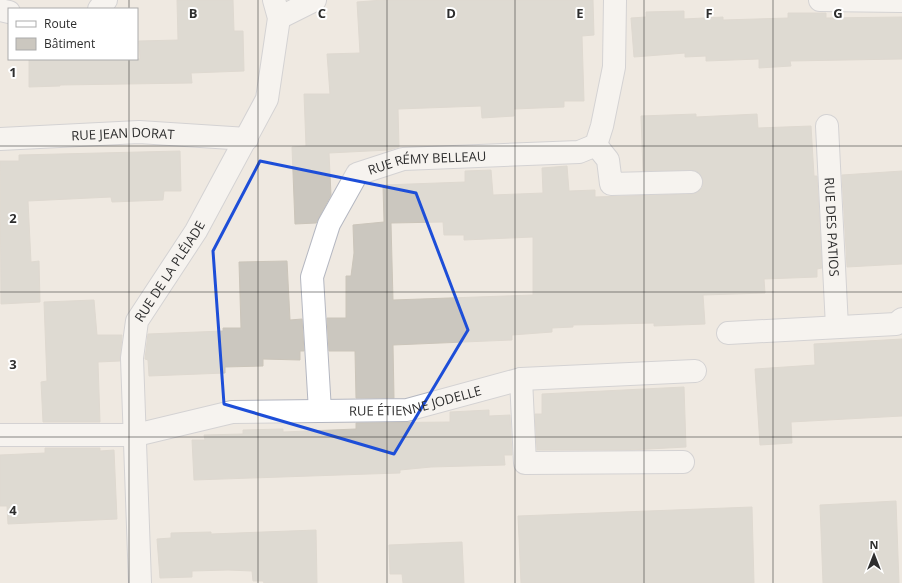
<svg xmlns="http://www.w3.org/2000/svg" width="902" height="583" font-family="'Open Sans',sans-serif">
  <style>
    .building { fill: #cbc7bf; stroke: #cbc5ba; fill-rule: evenodd }
    .lines { fill: none; stroke-linecap: round; stroke-linejoin: round }
    .minor-casing { stroke: #b4b7c1; stroke-width: 24 }
    .minor { stroke: #fff; stroke-width: 22 }
    .marked { fill: none; stroke: #1d4ed8; stroke-width: 3; stroke-linejoin: round }
    .grid { fill: none; stroke: #2e2e2e; stroke-width: 1; stroke-opacity: 0.55 }
    .labels { text-anchor: middle; dominant-baseline: central; stroke-width: 4; stroke-linejoin: round; paint-order: stroke }
    .street-label { font-size: 13px; fill: #2e2e2e; stroke: #fff }
    .grid-label { font-size: 13px; text-anchor: middle; font-weight: bold; fill: #2e2e2e; stroke: #fff; stroke-width: 4; stroke-linejoin: round; paint-order: stroke }
  </style>
  <rect width="100%" height="100%" fill="#efe9e1"/>
  <path class="building" d="M177,0H233L234,31H243L244,71L191,73L192,83L60,85V86L29,87V59H140L139,41L178,40Z
    M383,0H593L594,35L582,36L584,101H564V107L514,109V116L482,118L481,106L398,109L399,147L389,150L329,153L331,195L316,223L295,224L292,147L306,146L304,94H330L327,54L360,53L357,2Z
    M684,11V19L723,17V20L788,18V13H826V18L902,17V59L790,61L791,66L759,68V59L706,61V56L685,57V53L634,57L631,18L646,17V12Z
    M696,114V117L757,114L758,128L811,126L814,176H817L822,268L817,269V277L764,279L765,293L703,295L705,324L654,326V323L573,325V327L552,328V332L512,335V340L393,345L394,398H356L355,351H329L327,318H346V276H351L354,253L353,225L384,222L383,185L465,182V171L491,170L493,195L543,193L542,168L567,166L569,191L595,190V197L692,194L698,192L702,188L703,182L701,175L697,171H643L641,116ZM443,222L444,235H464V240L533,237V295L393,300L391,223Z
    M180,151L181,191H164L163,200L112,202L111,197L28,201L31,262L39,261L40,302L1,304L0,161H19V155Z
    M902,171V264L847,267L842,175Z
    M287,261L290,320L302,319L304,351H300V360L263,359V366L225,367V373L149,376L148,360L145,359L148,334L223,331V328H241L239,262Z
    M94,300L97,335H122L120,361L98,362L100,422H43L41,382L47,381L44,302Z
    M902,339V416L791,422L792,443L760,445L755,369L815,365L814,344Z
    M684,387L686,447L630,450H537L535,414H542V394Z
    M489,410V416L510,415L512,455H504L505,465L431,467L400,470V473L369,474L194,480L192,440H205L204,435L243,434V430L283,429V432L356,429V423L450,422V412Z
    M45,448H100V451L114,450L117,519L8,524L7,506H0V455L45,453Z
    M896,501L899,583H823L820,505Z
    M752,507L754,583H521L518,516Z
    M316,530L317,583H264L263,581H253L252,571L228,570L192,571V577L160,578L157,539L171,538V533L211,532V534Z
    M462,542L464,583H403L402,574H390L389,545Z"/>
  <g class="lines">
    <g class="minor-casing">
      <g id="minor">
        <path d="M820,0L902,1"/>
        <path d="M99,9L106,0"/>
        <path d="M0,10L9,12"/>
        <path d="M279,18L315,0"/>
        <path id="s1" d="M827,126L837,327"/>
        <path id="s2" d="M0,139L139,132L247,139"/>
        <path d="M596,145L608,160L611,184L691,182"/>
        <path d="M728,333L896,324L902,319"/>
        <path d="M521,379L525,463L683,462"/>
        <path id="s3" d="M320,411L312,277L329,224L357,174L403,159L579,152L596,145L602,126L614,67L615,0"/>
        <path id="s4" d="M0,435H136L232,412L407,410L521,379L695,371"/>
        <path id="s5" d="M140,583L132,358L137,321L196,231L267,99L279,18L274,0"/>
      </g>
    </g>
    <use href="#minor" class="minor"/>
  </g>
  <path d="M0 0H902V583H0ZM260,161L416,193L468,330L394,454L224,404L213,251Z" fill="#efe9e1" fill-opacity=".55" fill-rule="evenodd"/>
  <path class="marked" d="M260,161L416,193L468,330L394,454L224,404L213,251Z"/>
  <path class="grid" d="M129,0V9M258,0V583M387,0V583M515,0V583M644,0V583M773,0V583M129,59V583M0,146H902M0,292H902M0,437H902"/>
  <g class="labels">
    <g class="street-label">
      <text stroke="none"><textPath href="#s2" startOffset="123">RUE JEAN DORAT</textPath></text>
      <text stroke="none"><textPath href="#s3" startOffset="319">RUE RÉMY BELLEAU</textPath></text>
      <text stroke="none"><textPath href="#s1" startOffset="101">RUE DES PATIOS</textPath></text>
      <text stroke="none"><textPath href="#s5" startOffset="322">RUE DE LA PLÉIADE</textPath></text>
      <text stroke="none"><textPath href="#s4" startOffset="419">RUE ÉTIENNE JODELLE</textPath></text>
    </g>
  </g>
  <g class="grid-label">
    <text x="193" y="18">B</text>
    <text x="322" y="18">C</text>
    <text x="451" y="18">D</text>
    <text x="580" y="18">E</text>
    <text x="709" y="18">F</text>
    <text x="838" y="18">G</text>
    <text x="13" y="77">1</text>
    <text x="13" y="223">2</text>
    <text x="13" y="369">3</text>
    <text x="13" y="515">4</text>
  </g>
  <rect x="8" y="8" width="130" height="52" fill="#ffffff" stroke="#ababab"/>
  <rect x="16" y="21" width="20" height="6" fill="#ffffff" stroke="#ababab"/>
  <text x="44" y="28" font-size="12" fill="#2e2e2e">Route</text>
  <rect x="16" y="38" width="20" height="12" fill="#cbc7bf" stroke="#ababab"/>
  <text x="44" y="48" font-size="12" fill="#2e2e2e">Bâtiment</text>
  <g transform="translate(874 555)" stroke="#ffffff" stroke-width="3" paint-order="stroke">
  <path d="M0-3L7 15L0 10L-7 15Z" fill="#2e2e2e"/>
  <text y="-6" font-size="11" font-weight="bold" text-anchor="middle" fill="#2e2e2e">N</text>
  </g>
</svg>
